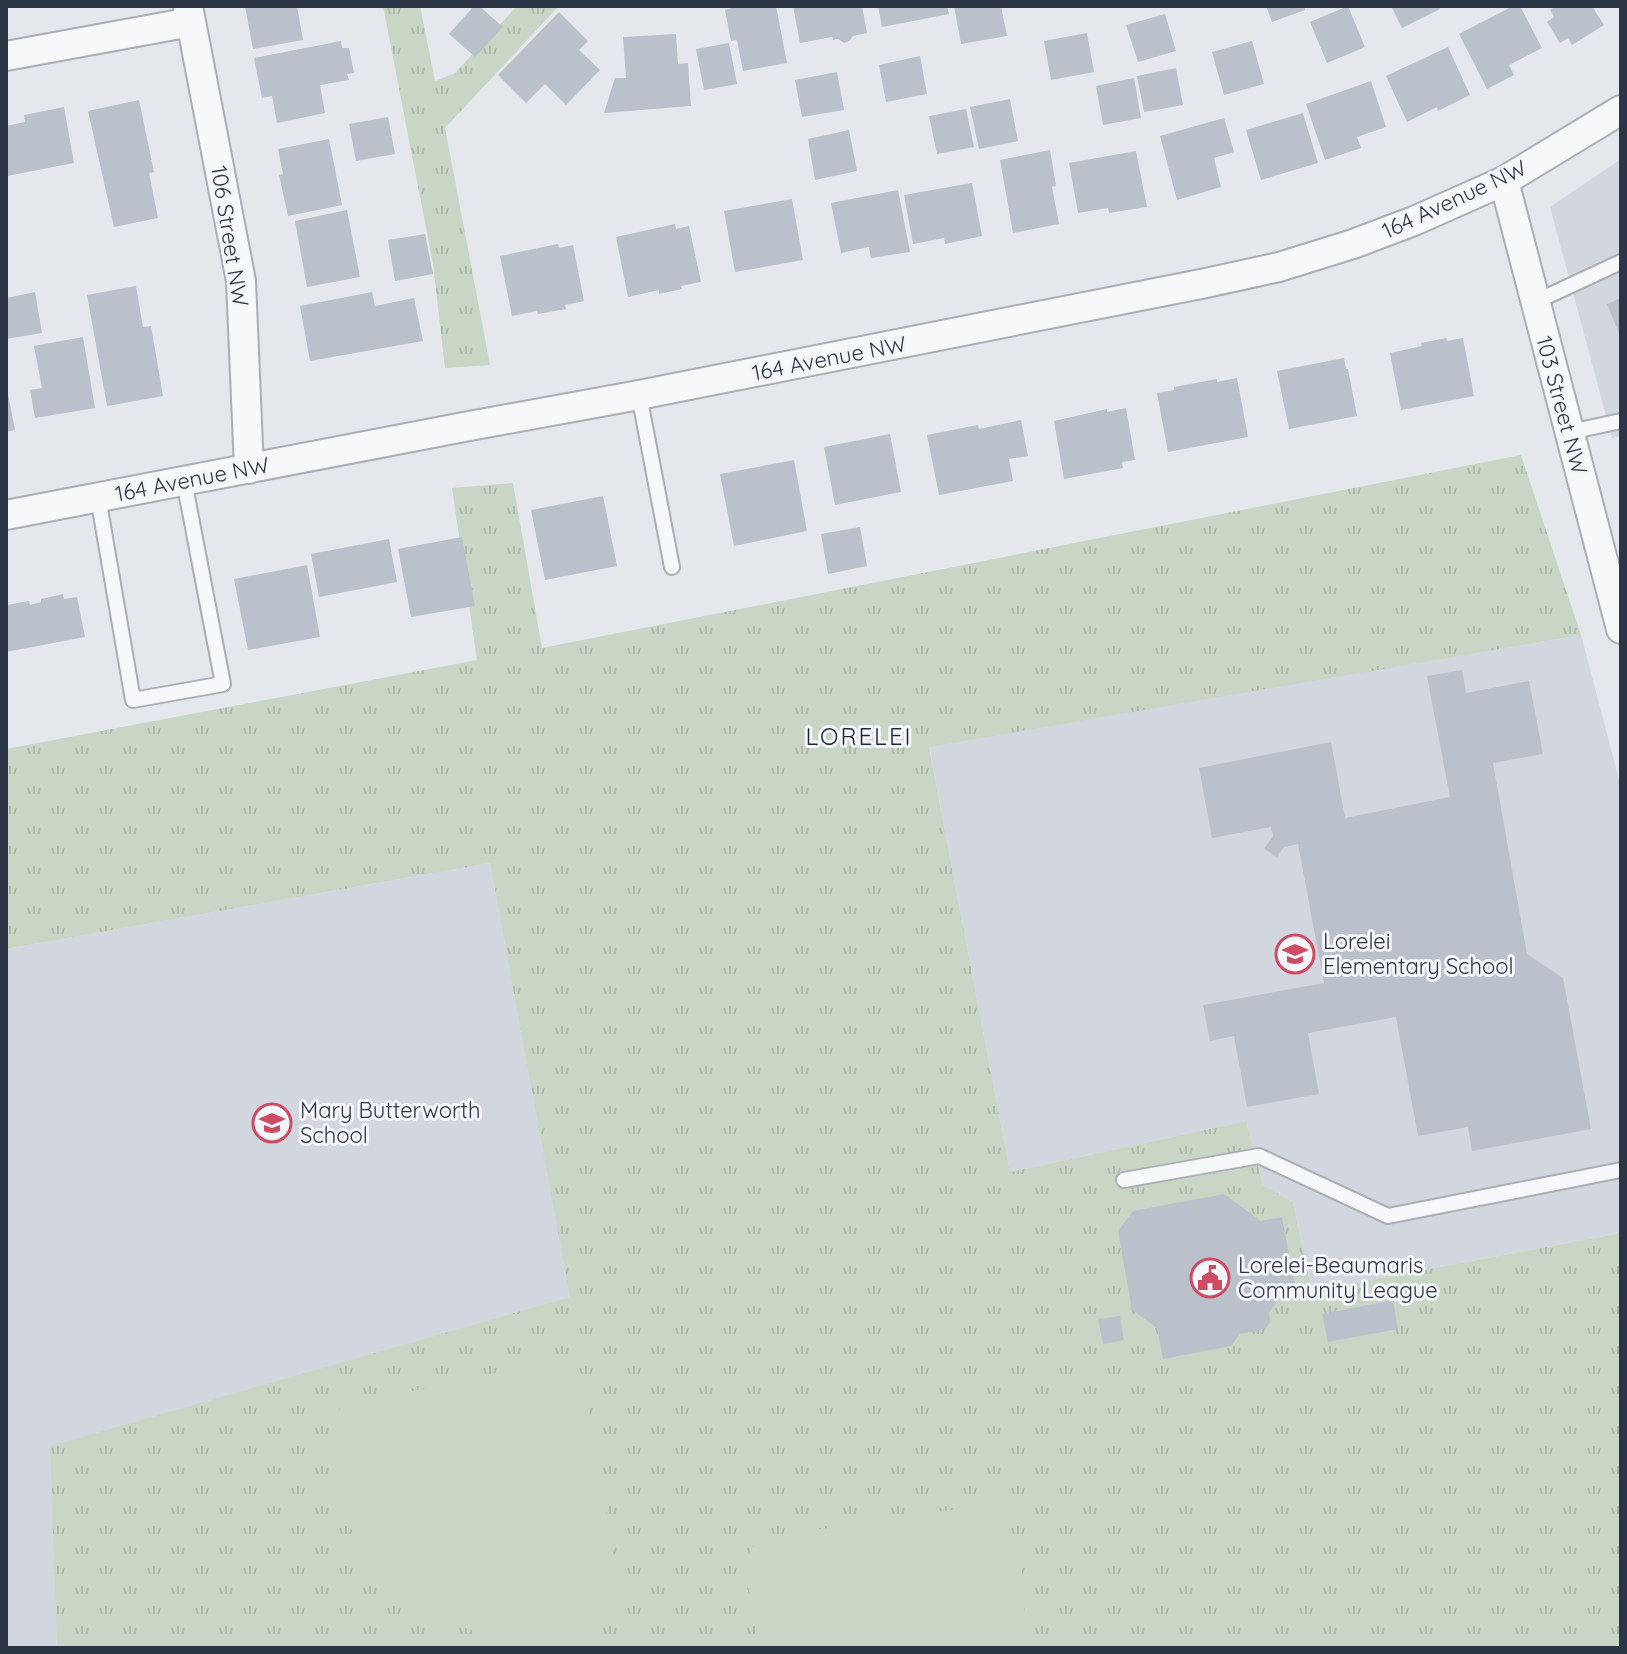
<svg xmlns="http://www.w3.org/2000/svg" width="1627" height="1654" font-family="Quicksand,sans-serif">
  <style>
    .built { fill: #d2d6de }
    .park { fill: url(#park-tufts) }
    .garden { fill: #cad6c5 }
    .building { fill: #bbc1ca }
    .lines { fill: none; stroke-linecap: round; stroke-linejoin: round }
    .lane-casing { stroke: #a9aeb7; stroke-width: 18 }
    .street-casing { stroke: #a9aeb7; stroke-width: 32 }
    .lane { stroke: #f7f8fa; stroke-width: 14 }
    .street { stroke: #f7f8fa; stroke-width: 28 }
    .labels { text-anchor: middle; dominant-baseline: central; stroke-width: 6; stroke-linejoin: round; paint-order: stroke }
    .street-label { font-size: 22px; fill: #2b3545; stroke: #f4f6f9 }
    .poi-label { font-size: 22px; fill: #2b3545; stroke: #f4f6f9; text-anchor: start }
    .neighbourhood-label { font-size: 24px; letter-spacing: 2px; fill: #1d2636; stroke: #f4f6f9 }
  </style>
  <defs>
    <pattern id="park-tufts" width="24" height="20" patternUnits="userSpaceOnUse" patternTransform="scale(2)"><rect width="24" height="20" fill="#cad6c5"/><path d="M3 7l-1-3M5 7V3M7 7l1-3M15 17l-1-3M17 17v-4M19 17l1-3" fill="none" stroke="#aeb8ab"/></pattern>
  </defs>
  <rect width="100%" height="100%" fill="#e4e7ec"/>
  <path class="built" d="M1621,159V436L1612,438L1550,207Z
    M1581,635L1621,787V1233L1312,1291L1293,1202L1263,1185L1246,1121L1010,1172L929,746Z
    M490,863L571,1297L51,1446L57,1648H6V949Z"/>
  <path class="park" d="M383,6H420L435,81L455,73L517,6H559L445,128L490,365L445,368L433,264Z
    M1521,455L1581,635L929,747L1010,1172L1246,1121L1263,1185L1293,1202L1312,1291L1621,1233V1648H57L50,1446L570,1297L490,863L6,949V749L477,660L452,488L513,483L542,648Z"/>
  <path class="garden" d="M559,1359L583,1375L623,1611C605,1621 587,1631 567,1635C451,1654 342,1581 334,1462C333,1443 336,1425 340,1407Z
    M998,1503C1021,1550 1033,1596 1018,1648H760L743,1561L760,1538Z"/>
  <path class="building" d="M245,6H297L303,40L253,49Z
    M474,6H479L503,27L475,57L449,34Z
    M732,6H776L787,63L743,71L737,40L731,41L725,10L732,8Z
    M793,6H862L867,33L853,36L849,41L844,43L838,39L833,40L832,37L800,43Z
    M878,6H947L949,14L882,27Z
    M954,6H1001L1007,36L961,44Z
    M1266,6H1304L1305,10L1272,22Z
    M1348,6L1365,47L1327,63L1310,22Z
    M1391,6H1438L1440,9L1402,28Z
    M1513,6H1520L1542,48L1509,65L1514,75L1487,89L1459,34Z
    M1557,6H1592L1604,25L1572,45L1568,38L1560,43L1547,22L1554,17L1550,10Z
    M559,12L588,41L579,50L600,70L566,105L545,84L526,103L498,75Z
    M1165,14L1176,51L1138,62L1126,25Z
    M1087,33L1094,72L1051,80L1044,41Z
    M676,34L678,64L688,63L691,106L604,113L615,78H626L623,37Z
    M341,41L342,48H349L354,73L347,74L349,80L320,85L325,113L277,123L272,96L262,98L254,58Z
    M1252,41L1264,84L1224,95L1212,52Z
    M729,43L737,84L704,90L696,49Z
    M1448,47L1470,95L1438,111L1437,107L1407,122L1386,76Z
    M920,56L927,94L886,102L879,65Z
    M1176,68L1183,105L1144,112L1137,76Z
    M837,72L844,110L802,117L795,80Z
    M1134,78L1141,118L1103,125L1096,86Z
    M1371,81L1386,127L1357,137L1361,148L1325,160L1306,104Z
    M1010,99L1018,141L979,149L970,107Z
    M139,100L154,172L149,173L158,218L114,227L88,111Z
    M64,107L74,163L7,176L6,126L25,122L24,115Z
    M966,109L974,147L937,154L929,116Z
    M1303,113L1318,163L1261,180L1246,130Z
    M388,117L395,154L356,161L349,124Z
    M1224,118L1234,152L1214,158L1221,187L1177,200L1160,136Z
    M849,130L857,171L815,180L808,139Z
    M329,139L342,205L288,216L279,175L283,174L278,149Z
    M1050,150L1056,186L1052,187L1059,224L1013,233L1000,160Z
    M1136,151L1147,207L1109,213L1108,208L1078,213L1069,163Z
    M972,183L982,236L945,244L944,238L913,244L904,195Z
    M898,190L910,252L871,258L869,247L841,253L831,203Z
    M792,199L803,260L735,272L724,211Z
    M347,210L360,277L307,287L295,221Z
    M675,224L676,229L689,226L701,282L681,286L682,289L659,294V290L628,297L616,237Z
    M425,234L433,274L395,281L388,240Z
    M558,244L559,248L573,245L584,301L565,305L566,309L538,314L537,311L512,316L500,256Z
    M136,286L143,327L151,326L163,396L107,406L87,295Z
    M35,292L42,333L6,339V298Z
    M372,292L375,306L414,298L423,341L310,361L300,306Z
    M1621,298V338L1607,304Z
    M83,337L95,408L35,418L30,390L42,388L34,346Z
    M1446,338L1447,341L1463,338L1474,396L1401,410L1390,353L1422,346L1421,343Z
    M1344,358L1346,369H1348L1357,416L1289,429L1277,371Z
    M1237,378L1248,437L1168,452L1157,393L1174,390V387L1217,379V382Z
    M6,389H7L15,430L6,432Z
    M1126,408L1135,460L1122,462L1123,468L1064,479L1054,421L1107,409V412Z
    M1021,420L1028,456L1009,459L1013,481L939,495L927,435L978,425L979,429Z
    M890,434L901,492L835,505L824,447Z
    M794,460L807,531L734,546L720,474Z
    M603,496L617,566L545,580L531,510Z
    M860,527L867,566L828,574L821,534Z
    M462,537L475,606L411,617L398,549Z
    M389,539L397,582L319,597L311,554Z
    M307,565L320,637L248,650L234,579Z
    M63,594L64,599L77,597L85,637L6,652L7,605L29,601L30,605L41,602V599Z
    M1462,670L1466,693L1529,681L1543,754L1493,763L1527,954L1563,978L1591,1129L1472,1151L1468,1127L1418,1136L1396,1017L1308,1033L1319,1094L1247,1107L1234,1036L1210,1041L1203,1005L1324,983L1298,844L1284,847L1277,857L1264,849L1273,836L1271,827L1212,838L1199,768L1331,742L1345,818L1450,797L1427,676Z
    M1224,1194L1261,1221L1282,1217L1296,1290L1284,1292L1269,1313L1270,1322L1265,1329L1240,1334L1231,1346L1163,1359L1157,1328L1132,1310L1118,1231L1133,1211Z
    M1393,1300L1398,1329L1328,1342L1322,1314Z
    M1120,1316L1124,1340L1103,1344L1098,1319Z"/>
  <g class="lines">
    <g class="lane-casing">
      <path id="lane" d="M1535,302L1621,262
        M639,395L672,567
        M1570,432L1621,421
        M98,497L133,700L223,684L184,481
        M1124,1180L1259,1156L1388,1216L1621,1170"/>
    </g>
    <g class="street-casing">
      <path id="street" d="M188,6L241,281L249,469
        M6,56L191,22
        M1504,181L1621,629
        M6,515L464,427L639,395L1206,283L1279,267L1353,244L1414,221L1504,181L1621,110"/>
    </g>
    <use href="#lane" class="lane"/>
    <use href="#street" class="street"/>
  </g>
  <defs>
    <g id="school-ring" transform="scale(2)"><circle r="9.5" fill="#f4f6f9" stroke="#cf4b62" stroke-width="1.5"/><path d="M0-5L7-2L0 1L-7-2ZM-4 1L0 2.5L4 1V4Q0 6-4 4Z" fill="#cf4b62"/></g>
    <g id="civic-ring" transform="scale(2)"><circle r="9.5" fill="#f4f6f9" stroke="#cf4b62" stroke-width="1.5"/><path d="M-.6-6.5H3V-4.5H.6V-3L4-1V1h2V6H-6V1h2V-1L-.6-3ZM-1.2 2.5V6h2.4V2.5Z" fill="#cf4b62"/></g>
  </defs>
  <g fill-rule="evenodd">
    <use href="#school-ring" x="1295" y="954"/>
    <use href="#school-ring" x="272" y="1123"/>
    <use href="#civic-ring" x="1210" y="1278"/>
  </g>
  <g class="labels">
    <g class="street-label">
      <text transform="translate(1454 199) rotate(-25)">164 Avenue NW</text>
      <text transform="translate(230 236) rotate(81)">106 Street NW</text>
      <text transform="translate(829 358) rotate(-11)">164 Avenue NW</text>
      <text transform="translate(1562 405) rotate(75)">103 Street NW</text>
      <text transform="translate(192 479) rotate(-11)">164 Avenue NW</text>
    </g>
    <g class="poi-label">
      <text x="1323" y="941">Lorelei<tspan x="1323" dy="25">Elementary School</tspan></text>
      <text x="300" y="1110">Mary Butterworth<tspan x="300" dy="25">School</tspan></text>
      <text x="1238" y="1265">Lorelei-Beaumaris<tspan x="1238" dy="25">Community League</tspan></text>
    </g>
    <g class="neighbourhood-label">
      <text x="859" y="736">LORELEI</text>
    </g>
  </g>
  <rect width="1627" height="1654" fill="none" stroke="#2b3545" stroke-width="16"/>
</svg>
